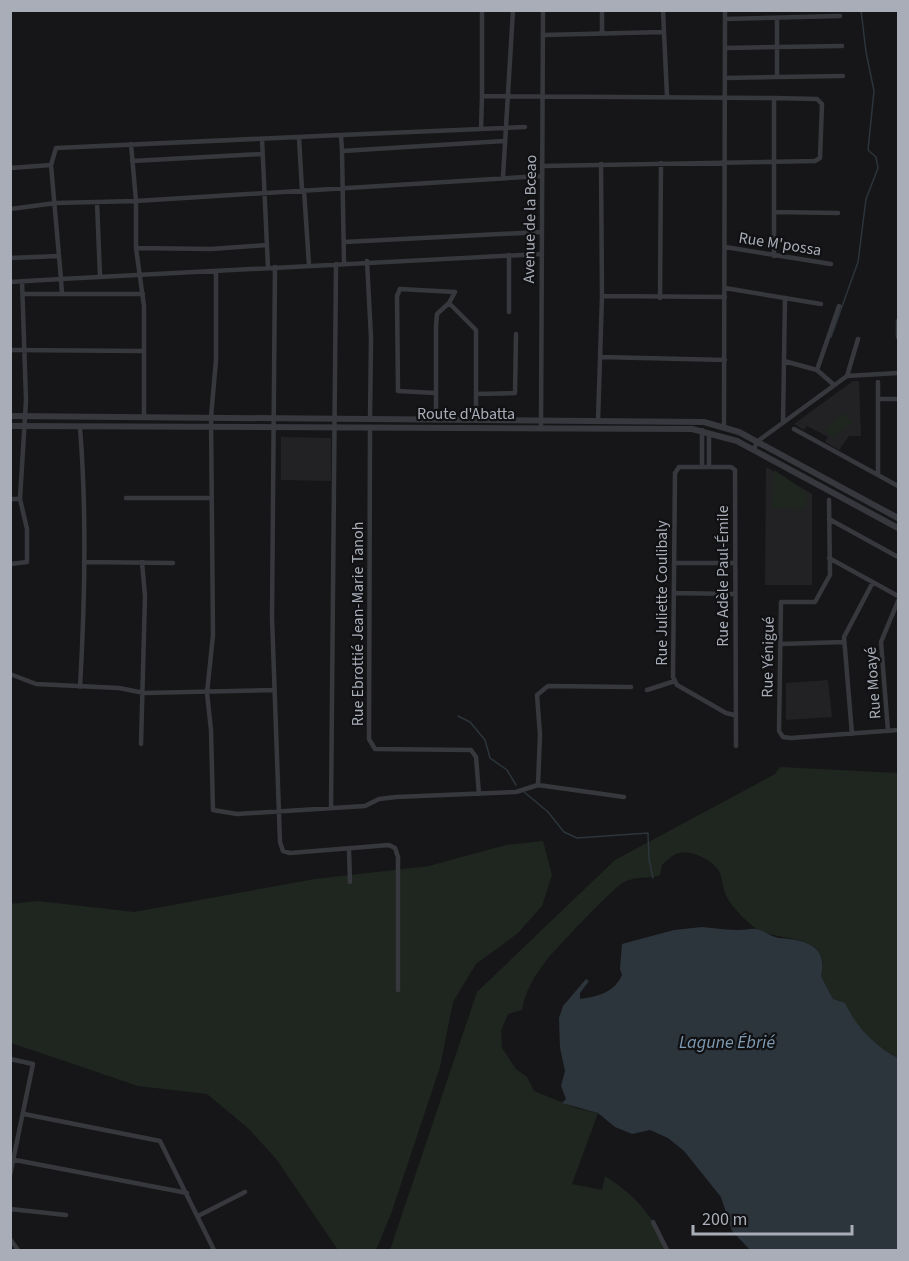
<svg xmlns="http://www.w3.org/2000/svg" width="909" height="1261" font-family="'Source Sans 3',sans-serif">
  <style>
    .built { fill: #222225 }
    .green { fill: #1e261f }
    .water { fill: #2c353c }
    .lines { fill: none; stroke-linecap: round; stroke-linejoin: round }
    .stream { stroke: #2c353c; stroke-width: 1.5 }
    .minor { stroke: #37383d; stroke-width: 4.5 }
    .tertiary { stroke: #37383d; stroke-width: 6 }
    .labels { text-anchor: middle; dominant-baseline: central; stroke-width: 4.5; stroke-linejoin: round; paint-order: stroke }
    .street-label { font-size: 16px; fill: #a8adb8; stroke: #111113 }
    .water-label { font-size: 18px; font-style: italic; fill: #7f9bb3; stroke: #111113 }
  </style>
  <rect width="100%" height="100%" fill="#161618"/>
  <path class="built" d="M853,381H859L861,436H849L839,450L825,442L828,437L807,426L804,430L794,424Z
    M281,437L331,438V481L281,480Z
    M766,467L812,494V585H765Z
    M828,680L832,717L786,720V683Z"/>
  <path class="green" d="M844,413L852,423L833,438L825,429Z
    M774,470L807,492L806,509L772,508Z
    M780,767L898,773V1058C874,1044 857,1029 845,1004L833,999L821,976C833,932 780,943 757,929C748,923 733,908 728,899C723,892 723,881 720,873C714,860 690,848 676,854C671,856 666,862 662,865L660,875C648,880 638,875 624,882C614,887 551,953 543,965C532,979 525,993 522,1010L508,1014L501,1031L502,1048L516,1069L527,1077L534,1091L576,1108L598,1113L572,1184L602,1190L605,1176C639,1198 651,1215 669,1250H390L477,992L615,860L775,774Z
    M543,841L552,875L542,906L518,933L476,964L453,1002L440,1067L391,1214L376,1250H338L277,1160L249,1129L207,1094L138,1086L11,1043L10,904L38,901L134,912L315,879L429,866L506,845Z"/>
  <path class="water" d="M702,927C714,928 727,930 739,930C745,930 752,928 757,929C765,931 771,937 779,938C803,940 829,944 821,976L833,999L845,1003C857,1028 874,1045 898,1058V1250H750L732,1231L721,1197L684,1151L668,1138L650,1130L632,1134L615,1127L598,1113L562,1103L566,1099L561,1086L565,1071L560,1048L559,1018L563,1006L586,979L589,981L580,993V999C597,997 615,992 622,975L620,969L622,944L674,930Z"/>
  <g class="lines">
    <path class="stream" d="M831,337L858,262L866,199L878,168L876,157L868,150L874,91L866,52L861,10
      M458,716L470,722L485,740L490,758L507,770L516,785
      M523,791L548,812L564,832L577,838L648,833L649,859L653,878"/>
    <path class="minor" d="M482,10V96L774,98L817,99L822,104L820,158L815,161L543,166
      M663,10L664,32
      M725,19L840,16
      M602,33V10
      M543,35L664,32L667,96
      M725,48L842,46
      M777,77V18
      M725,78L843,76
      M481,129L482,96
      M341,135L525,127
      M299,138L302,190
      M262,139L268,268
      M131,144L136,201V248L144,306V417
      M342,151L341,135L56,148L51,165L61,279L541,254
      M132,161L262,154
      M10,168L51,165
      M503,177L513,10
      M304,190L309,265
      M97,202L100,276
      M10,209L56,203L136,201L542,176
      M774,212L838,213
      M344,242L541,232
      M725,247L831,264
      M136,248L211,249L267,245
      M774,256V98
      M10,258L59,256
      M367,261L371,338L370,419
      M344,263L342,151L504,141
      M275,267L272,617L280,842L283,851L290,853L389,845L395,848L398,857V990
      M216,271V360L211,417L213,635L207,693L211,730L213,810L237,814L365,806L379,799L396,797L516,792L538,785L540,735L537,695L548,686L631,687
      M10,282L61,279L62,294
      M725,288L821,304
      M23,294H143
      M602,296L725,297
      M660,298L661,163
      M449,303L476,330V418
      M509,312V255
      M898,321V337
      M10,350L143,351
      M601,357L725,360
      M784,361L817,370L833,384
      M817,370L839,306
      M847,376L858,339
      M476,394L515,393L516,334
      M878,399H898
      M436,418V326L437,314L449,303L455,292L400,289L397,296L398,391L436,393
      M598,421L602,296L601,164
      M783,422L785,298
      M724,426L725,10
      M370,427L369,739L375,749L471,750L476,757L479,794
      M541,428L543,10
      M794,429L898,486
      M709,433V466
      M753,450L758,441L847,376L898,373
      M702,466V430
      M878,474V382
      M126,498H210
      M10,499H20
      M829,500L830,575L815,602H781L779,731L783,737L791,738L898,730
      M829,519L898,557
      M829,558L898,596
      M84,562L173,563
      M674,563H735
      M10,564L27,562V529L20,499L26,400L22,281
      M674,593L735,594
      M781,644L844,642
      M10,674L36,684L119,688L144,693L274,690
      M80,687C85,601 87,514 80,428
      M647,690L675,681
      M734,715L726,713L677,685L673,677L675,473L679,467H731L735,470L736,746
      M888,731L881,642L898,601
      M852,734L844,637L873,582
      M141,744L145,596L142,562
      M538,785L624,797
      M331,808L336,264
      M349,850L350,882
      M10,1059L33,1064L10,1175
      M24,1114L160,1141L214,1250
      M10,1159L187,1193
      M10,1209L66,1215
      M198,1216L245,1192
      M653,1222L667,1250
      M10,1239L18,1250"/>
    <path class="tertiary" d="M10,416L704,422L739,432L898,518
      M10,426L692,429L737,441L898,528"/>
  </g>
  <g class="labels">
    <g class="street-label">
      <text transform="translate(530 219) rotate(-89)">Avenue de la Bceao</text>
      <text transform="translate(780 244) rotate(9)">Rue M'possa</text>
      <text x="466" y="414">Route d'Abatta</text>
      <text transform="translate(723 576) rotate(-90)">Rue Adèle Paul-Émile</text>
      <text transform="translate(662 593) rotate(-90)">Rue Juliette Coulibaly</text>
      <text transform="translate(358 624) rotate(-90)">Rue Ebrottié Jean-Marie Tanoh</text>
      <text transform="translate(768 657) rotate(-89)">Rue Yénigué</text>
      <text transform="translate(873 683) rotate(-94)">Rue Moayé</text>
    </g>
    <g class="water-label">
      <text x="727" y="1042">Lagune Ébrié</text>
    </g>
  </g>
  <rect width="909" height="1261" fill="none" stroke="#a8adb8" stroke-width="24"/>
  <path d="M693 1225v9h159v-9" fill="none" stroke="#a8adb8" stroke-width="3"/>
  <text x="702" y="1225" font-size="18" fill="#a8adb8" stroke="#111113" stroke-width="4.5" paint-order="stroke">200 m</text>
</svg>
